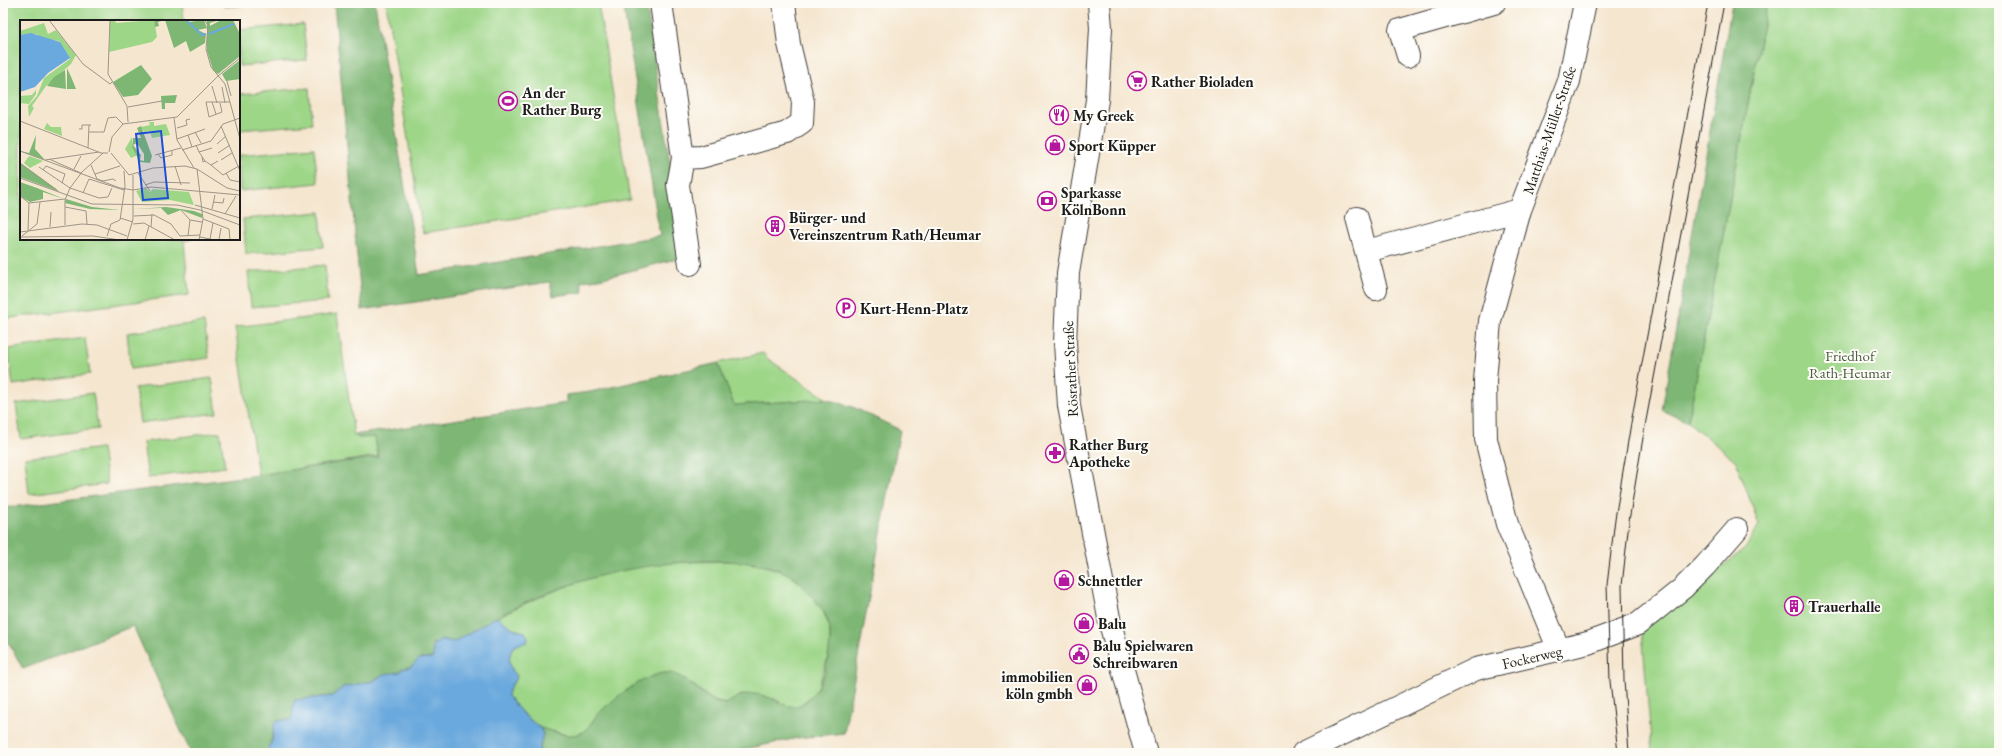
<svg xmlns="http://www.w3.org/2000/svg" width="2002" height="756" font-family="'EB Garamond',serif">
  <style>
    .green { fill: #9ed688; stroke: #5d7952 }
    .forest { fill: #7eb774; stroke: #4d6a48 }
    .water { fill: #6aa9dd; stroke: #43627c }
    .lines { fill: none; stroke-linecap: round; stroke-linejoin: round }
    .minor-casing { stroke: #3d3a37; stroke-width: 24 }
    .secondary-casing { stroke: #3d3a37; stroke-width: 24 }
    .minor { stroke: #fff; stroke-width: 22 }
    .secondary { stroke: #fff; stroke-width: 22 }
    .tram { stroke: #1c1c1c; stroke-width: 1 }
    .labels { text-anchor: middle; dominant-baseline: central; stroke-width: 4; stroke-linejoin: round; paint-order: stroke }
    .poi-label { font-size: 15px; font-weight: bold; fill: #1c1c1c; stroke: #fdfcf7; text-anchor: start }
    .street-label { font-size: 15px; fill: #1c1c1c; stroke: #fdfcf7 }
    .park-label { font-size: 15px; fill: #4a5d42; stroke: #fdfcf7 }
    .inset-river { fill: none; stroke: #6aa9dd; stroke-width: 2 }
    .inset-road { fill: none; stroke: #9e9587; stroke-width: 1 }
    .view { fill: #1d4ed8; fill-opacity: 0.15; stroke: #1d4ed8; stroke-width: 2 }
    .inset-edge { fill: none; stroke: #1c1c1c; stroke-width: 2 }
  </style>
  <rect width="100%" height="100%" fill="#fdfcf7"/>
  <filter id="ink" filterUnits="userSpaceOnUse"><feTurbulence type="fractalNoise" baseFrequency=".025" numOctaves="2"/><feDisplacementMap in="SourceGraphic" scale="8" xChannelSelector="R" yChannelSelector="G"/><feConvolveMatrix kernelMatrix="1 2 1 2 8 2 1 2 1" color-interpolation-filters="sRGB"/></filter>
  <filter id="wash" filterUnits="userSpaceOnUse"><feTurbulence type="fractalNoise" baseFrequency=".012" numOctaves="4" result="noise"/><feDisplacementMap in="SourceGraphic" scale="16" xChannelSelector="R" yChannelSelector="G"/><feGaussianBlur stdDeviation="0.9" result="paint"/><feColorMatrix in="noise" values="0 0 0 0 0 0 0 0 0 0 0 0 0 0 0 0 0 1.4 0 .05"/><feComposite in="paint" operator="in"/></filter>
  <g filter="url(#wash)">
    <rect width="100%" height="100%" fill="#f5e6cf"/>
    <path class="green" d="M3,3H182L184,21H21V239H192L184,241L189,295L3,319Z
      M223,3H271L224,7Z
      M386,3H598L630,200L423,233Z
      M1767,3H1999V753H1652L1642,631L1700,583L1745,549L1759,525L1736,461L1688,422Z
      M303,24L307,60L239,66V30Z
      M309,88L312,124L239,130V94Z
      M314,148L318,183L240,191L239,155Z
      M320,212L323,247L246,254L243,219Z
      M325,265L328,301L251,307L248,272Z
      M337,314L354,435L359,438L375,437L378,456L258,475L235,327Z
      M204,322L209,358L131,369L127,333Z
      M85,338L90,374L13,385L8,349Z
      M763,353L768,359L827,399L734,405L718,363Z
      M212,378L217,413L140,423L135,388Z
      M93,393L98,429L21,439L16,404Z
      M220,432L225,467L148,478L143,442Z
      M102,448L107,484L29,494L25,458Z
      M738,561L765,566L787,573L804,586L822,609L830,628V650L817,691L799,706L789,707L775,699L741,695L726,704L714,701L694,686L679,677L665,673L639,683L598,713L586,731L572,736L540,728L521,712L508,696L509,690L517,676C508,666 507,657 514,645L527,642L525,632C511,630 508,623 496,617C537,598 580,578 625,569C661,561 701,562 738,561Z"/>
    <path class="forest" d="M334,3H375L419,275L660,236L623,3H646L668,152L688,261L676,259L599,279L581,281L583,292L553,296L550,282L362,310Z
      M1732,3H1767L1688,422L1662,410Z
      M718,363L734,405L827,399L853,407L900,430L844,733L798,738L726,753H538L543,734L540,728C549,730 563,736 573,735C588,734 590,722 599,713C613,699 644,675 664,673C683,671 699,694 714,701C717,703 722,703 726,704C734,699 743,693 754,694C774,694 788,716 806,701C826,685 830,655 830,632C830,617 818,604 809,593C803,585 795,577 786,573C739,549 631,565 582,581C536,595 495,617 454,642L440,639L437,644L433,643L434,658L419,659L411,667L402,669L400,672L377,677L374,681L343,687L332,696L295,700L293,707L292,719L276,721L268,753H187L190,751L133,626L23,669L9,643H3V508L258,475L378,457L375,437L359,438L354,435L566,403V395L590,392Z"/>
    <path class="water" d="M496,617C508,623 511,630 525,632L528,637L527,642L514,646C507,657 508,667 517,676L509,690L508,696L521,712L540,728L543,734L538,753H268C267,747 271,745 272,740C274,733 272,728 276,721L292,719L293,707L295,700L332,696L343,687L374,681L383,674L400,672L402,669L411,667L419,659L433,658V643L437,644L440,639L454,642Z"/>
  </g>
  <g filter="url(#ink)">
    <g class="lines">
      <g class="minor-casing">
        <path id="minor" d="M661,3L683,158L678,185L690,264
          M1408,56L1400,30L1494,3
          M683,158L701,157L787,133L802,123L803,102L789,44L784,3
          M1357,218L1376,289
          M1367,251L1520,210
          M1559,650L1507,524L1486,439L1485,381L1490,321L1520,210L1569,81L1585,3
          M1303,753L1476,669L1588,643L1638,624L1683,588L1705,566L1737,529"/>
      </g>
      <g class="secondary-casing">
        <path id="secondary" d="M1099,3L1101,28L1097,100L1068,273L1065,343L1069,406L1110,623L1146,753"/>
      </g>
      <use href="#minor" class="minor"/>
      <use href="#secondary" class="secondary"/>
      <path class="tram" d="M1618,753L1610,681L1607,585L1615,519L1631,423L1708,3
        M1629,753L1624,680L1622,586L1629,521L1645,426L1724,3"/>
    </g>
  </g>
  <defs>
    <g id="supermarket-ring" transform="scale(1)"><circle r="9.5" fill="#fdfcf7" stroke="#b5179e" stroke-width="1.5"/><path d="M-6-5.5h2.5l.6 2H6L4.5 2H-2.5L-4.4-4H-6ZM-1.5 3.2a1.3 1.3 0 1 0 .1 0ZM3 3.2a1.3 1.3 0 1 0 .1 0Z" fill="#b5179e"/></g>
    <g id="stadium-ring" transform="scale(1)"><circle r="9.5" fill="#fdfcf7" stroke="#b5179e" stroke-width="1.5"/><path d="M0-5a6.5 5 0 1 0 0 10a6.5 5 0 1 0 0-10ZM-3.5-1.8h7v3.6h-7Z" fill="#b5179e"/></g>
    <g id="restaurant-ring" transform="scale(1)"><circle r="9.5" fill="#fdfcf7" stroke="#b5179e" stroke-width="1.5"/><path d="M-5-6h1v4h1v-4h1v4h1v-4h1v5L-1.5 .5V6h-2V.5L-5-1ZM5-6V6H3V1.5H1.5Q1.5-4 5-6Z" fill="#b5179e"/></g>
    <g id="shop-ring" transform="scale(1)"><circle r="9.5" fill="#fdfcf7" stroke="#b5179e" stroke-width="1.5"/><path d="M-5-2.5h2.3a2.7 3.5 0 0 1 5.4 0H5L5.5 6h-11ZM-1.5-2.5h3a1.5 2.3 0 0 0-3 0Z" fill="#b5179e"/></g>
    <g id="bank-ring" transform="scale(1)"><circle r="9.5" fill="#fdfcf7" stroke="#b5179e" stroke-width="1.5"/><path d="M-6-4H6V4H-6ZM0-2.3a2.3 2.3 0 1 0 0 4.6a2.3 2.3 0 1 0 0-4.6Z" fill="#b5179e"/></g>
    <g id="building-ring" transform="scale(1)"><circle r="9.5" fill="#fdfcf7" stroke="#b5179e" stroke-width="1.5"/><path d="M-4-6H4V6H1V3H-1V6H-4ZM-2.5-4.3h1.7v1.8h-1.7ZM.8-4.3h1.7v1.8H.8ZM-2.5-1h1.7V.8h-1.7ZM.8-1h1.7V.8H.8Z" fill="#b5179e"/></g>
    <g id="parking-ring" transform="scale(1)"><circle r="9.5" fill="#fdfcf7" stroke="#b5179e" stroke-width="1.5"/><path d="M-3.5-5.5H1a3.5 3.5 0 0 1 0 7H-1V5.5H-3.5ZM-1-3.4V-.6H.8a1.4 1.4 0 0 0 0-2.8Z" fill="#b5179e"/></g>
    <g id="pharmacy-ring" transform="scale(1)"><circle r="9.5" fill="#fdfcf7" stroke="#b5179e" stroke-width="1.5"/><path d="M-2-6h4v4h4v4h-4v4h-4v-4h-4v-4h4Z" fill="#b5179e"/></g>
    <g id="civic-ring" transform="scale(1)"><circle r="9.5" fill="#fdfcf7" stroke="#b5179e" stroke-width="1.5"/><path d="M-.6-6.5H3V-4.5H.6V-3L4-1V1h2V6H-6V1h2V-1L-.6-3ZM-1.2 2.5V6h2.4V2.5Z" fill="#b5179e"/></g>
  </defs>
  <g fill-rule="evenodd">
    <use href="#supermarket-ring" x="1137" y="81"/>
    <use href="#stadium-ring" x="508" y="101"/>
    <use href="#restaurant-ring" x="1059" y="115"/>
    <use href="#shop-ring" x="1055" y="145"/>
    <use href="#bank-ring" x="1047" y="201"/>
    <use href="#building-ring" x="775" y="226"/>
    <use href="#parking-ring" x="846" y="308"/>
    <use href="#pharmacy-ring" x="1055" y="453"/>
    <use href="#shop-ring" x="1064" y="580"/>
    <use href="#building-ring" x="1794" y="606"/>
    <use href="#shop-ring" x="1084" y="623"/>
    <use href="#civic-ring" x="1079" y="654"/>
    <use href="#shop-ring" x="1087" y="685"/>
  </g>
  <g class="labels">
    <g class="poi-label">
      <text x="1151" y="81">Rather Bioladen</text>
      <text x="522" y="92">An der<tspan x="522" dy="17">Rather Burg</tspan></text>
      <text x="1073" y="115">My Greek</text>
      <text x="1069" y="145">Sport Küpper</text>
      <text x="1061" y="192">Sparkasse<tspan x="1061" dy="17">KölnBonn</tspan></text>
      <text x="789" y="217">Bürger- und<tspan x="789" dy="17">Vereinszentrum Rath/Heumar</tspan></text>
      <text x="860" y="308">Kurt-Henn-Platz</text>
      <text x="1069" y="444">Rather Burg<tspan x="1069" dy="17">Apotheke</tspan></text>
      <text x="1078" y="580">Schnettler</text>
      <text x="1808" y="606">Trauerhalle</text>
      <text x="1098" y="623">Balu</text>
      <text x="1093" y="645">Balu Spielwaren<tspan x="1093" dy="17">Schreibwaren</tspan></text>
      <text x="1073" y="676" text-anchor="end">immobilien<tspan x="1073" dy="17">köln gmbh</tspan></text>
    </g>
    <g class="street-label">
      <text transform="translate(1549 130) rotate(-71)">Matthias-Müller-Straße</text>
      <text transform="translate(1070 369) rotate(-93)">Rösrather Straße</text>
      <text transform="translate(1532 657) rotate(-13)">Fockerweg</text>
    </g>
    <g class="park-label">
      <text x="1850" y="355">Friedhof<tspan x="1850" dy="17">Rath-Heumar</tspan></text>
    </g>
  </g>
  <g transform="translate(20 20)">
    <rect width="220" height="220" fill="#f5e6cf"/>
    <path d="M90,0H95L96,3L134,0L137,17L132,22L89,32ZM24,3L28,14L36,10L56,35L51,44L26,66L12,86L14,88L9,97L8,86L17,76L24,58L50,39L39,21L24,19L16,14L0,15V11ZM16,70V74L9,84L0,83V76L12,75ZM129,102H134V106L146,104L150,115L132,118L130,111L124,112L121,107L130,105ZM27,103L31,107H41L42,116L24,109ZM112,117V127L118,135L111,138L105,129ZM9,136L15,138L23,141L10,148L4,143ZM126,168L130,172L133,169L169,172L174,185L150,180L122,182L116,171Z" fill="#9ed688"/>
    <path d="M134,0H167L169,2L184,0L187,8L178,10L186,14L185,23L170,32L166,21L154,28L145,0L138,2L139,6L135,7ZM187,0H200L190,3V6L201,0H213L220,14V36L198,54L193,50L187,31ZM220,40V59L206,61L202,54ZM121,45L132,59L118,75L103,77L93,62ZM47,48L52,59L56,69H47ZM45,50L46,69L27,66L34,57ZM157,75L155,83H145V89H142L141,76ZM121,106L132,136L130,143L120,142L112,127L113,118H121L117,108ZM117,123L124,134V141L120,140L121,135L113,125ZM16,115L15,129L25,140L0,131L9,133ZM0,143L40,172L0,157ZM0,162L17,168L44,179L23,172V179L10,182L0,176ZM46,179L72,187L100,190L70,189L45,183ZM146,187L174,191L182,194V198L161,190L148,195L141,188L114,189Z" fill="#7eb774" fill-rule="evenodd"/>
    <path d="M11,13L40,22L50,38L28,53L15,67L0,72V15Z" fill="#6aa9dd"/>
    <path class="inset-river" d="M166,0L182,15L186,14M189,14L214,4"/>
    <path class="inset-road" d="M29,0L63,44L90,64L92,62M90,0L88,54L107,86L108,102M185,0L188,6L186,29L191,47L205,64L220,119M198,56L220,38M207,61L211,76M192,66L197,83M202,67L205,83M192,82L196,94M200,83L202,92L189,97L186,82H210M108,87L142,81M154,98L157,120L174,148M0,101L81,133H88M201,106L220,151M157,108L167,105L166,100L170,99M59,109H62V105H71M69,112H84L88,98L96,97L103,104M175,112L181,123M168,115L172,127M157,119L185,109M197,124L206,116M176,125L179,132L192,128M68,128L69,105M162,130L191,121L203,104L220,98M0,131L100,168L113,170L131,167L220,175M89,132L92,117L103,104L157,97L198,56M179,132L185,141L183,142L182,137M91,133L109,155L133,148L165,146L177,149L207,168L220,171M198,133L210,125M138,134L141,138L152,135V131M135,135L161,128M29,139L61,153M25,140L79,132M201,140L212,133M185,141L191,145L198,141M0,143L37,170M71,145L77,159L83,161L93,159L96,161M191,145L203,155L219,146M155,146L161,165M19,147L50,168L79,178L88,177L92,168M54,149L61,136M177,149L183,199L179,220M23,150L26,146L45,154L42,163M118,153L130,171M206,153L210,160L220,162M75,154L100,146M0,158L72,184L157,185L180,190L220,205M125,165L134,162L170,163M63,173L69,159L104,170M0,176L9,183L45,179M193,182L203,183L204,178M175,185L220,198M45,187L66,191L67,204M192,189L195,175M161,190L170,200L182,202M205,194L216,176M114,196L134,195L151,204L160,216M100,198L113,202M183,199L209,209L210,220M113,204L124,203L155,220M45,205V180L50,168L62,152L83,133M30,207L31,192M131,207L132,194M8,210L9,183M0,212L62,204L77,205L107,216M2,216L17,204L20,182M87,216L91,204L100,200L105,166L104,151M160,216L180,215M168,216L170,200M0,217L73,216L100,220M180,217L195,220M190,219L193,203M107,220L113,199V155M125,220L129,206M199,220L201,208"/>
    <path class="view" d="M141,111L148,178L123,180L116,114Z"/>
    <rect width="220" height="220" class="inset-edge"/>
  </g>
  <rect width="2002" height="756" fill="none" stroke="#fdfcf7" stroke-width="16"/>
</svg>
